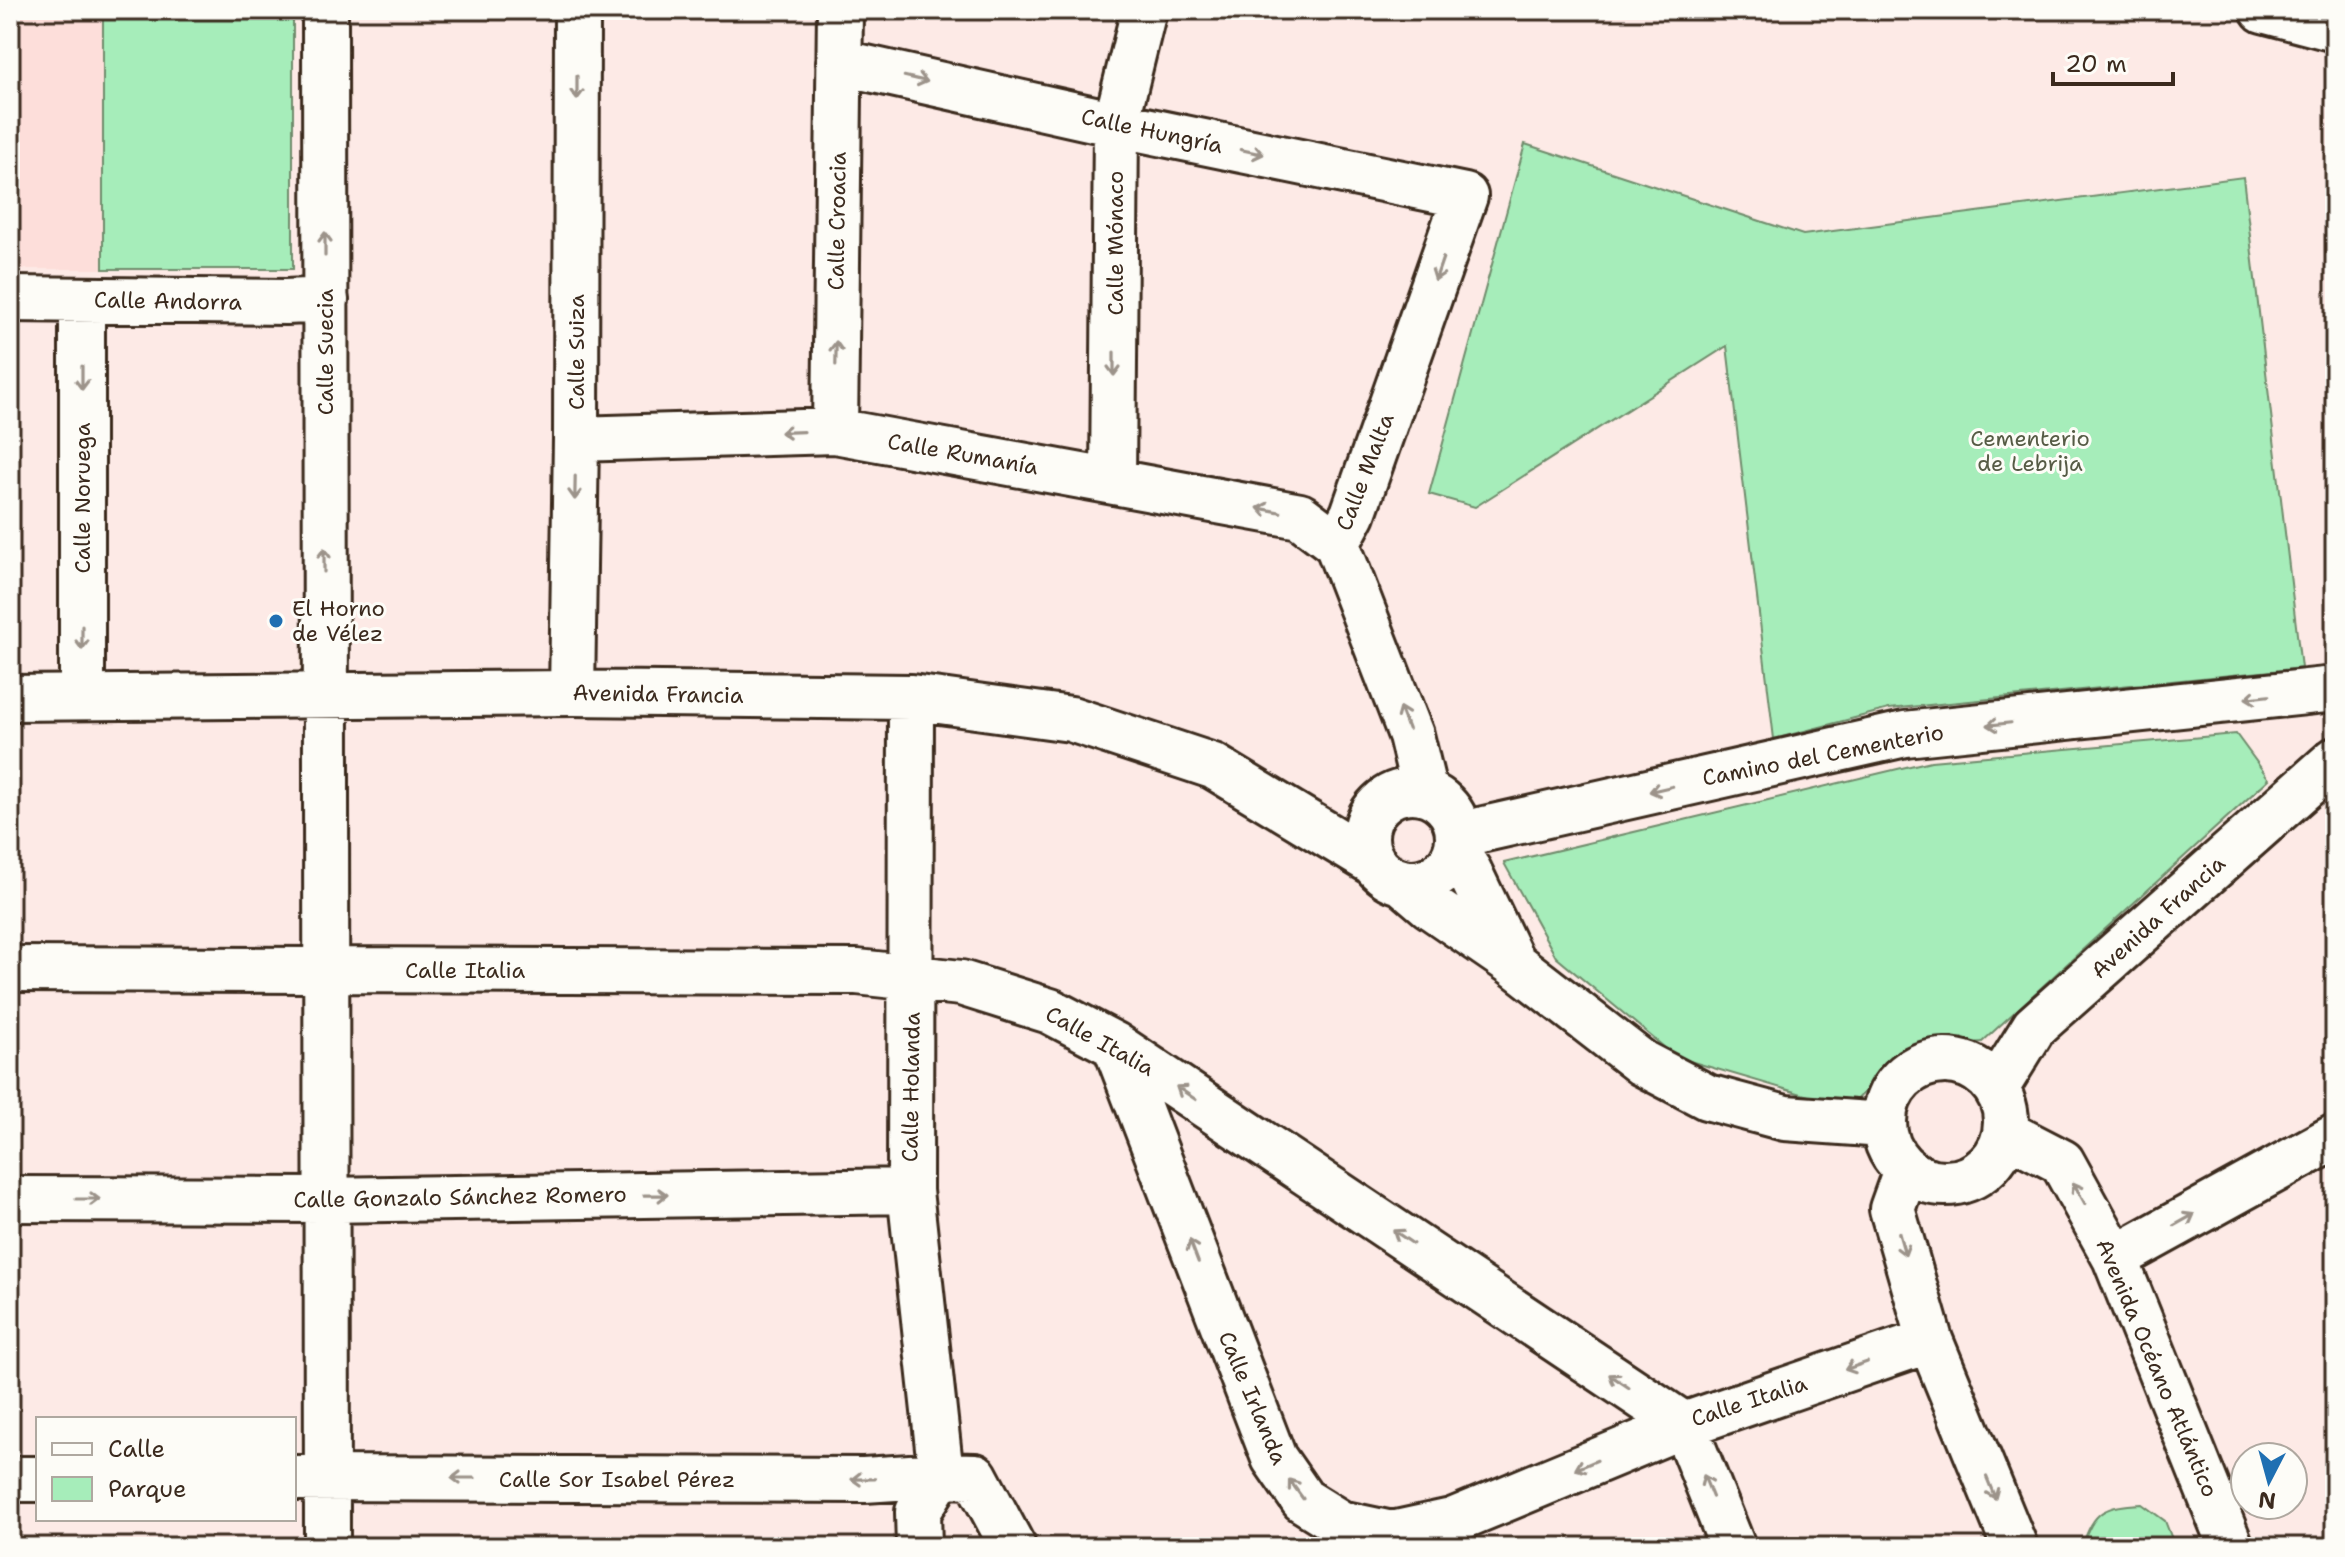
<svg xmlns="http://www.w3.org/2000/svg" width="2345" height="1557" font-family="'Shantell Sans',sans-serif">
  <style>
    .built { fill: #fddeda }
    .green { fill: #a6edba; stroke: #708c6c; stroke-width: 2 }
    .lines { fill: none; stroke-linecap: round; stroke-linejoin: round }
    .minor-casing { stroke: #3b2a1e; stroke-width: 50 }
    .minor { stroke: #fdfcf7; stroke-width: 44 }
    .oneway { stroke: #9c938a }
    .poi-dot { fill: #1f6fb2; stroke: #fdfcf7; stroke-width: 3 }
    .labels { text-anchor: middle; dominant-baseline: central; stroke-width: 6; stroke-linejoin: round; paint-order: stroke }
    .street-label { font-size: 22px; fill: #3b2a1e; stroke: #fdfcf7 }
    .park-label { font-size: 22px; fill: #565b45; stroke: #fdfcf7 }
    .poi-label { font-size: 22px; fill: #3b2a1e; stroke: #fdfcf7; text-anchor: start }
  </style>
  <rect width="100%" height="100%" fill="#fdeae6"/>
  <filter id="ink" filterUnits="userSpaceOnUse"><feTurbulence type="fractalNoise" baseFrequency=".0125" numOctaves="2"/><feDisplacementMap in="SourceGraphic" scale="16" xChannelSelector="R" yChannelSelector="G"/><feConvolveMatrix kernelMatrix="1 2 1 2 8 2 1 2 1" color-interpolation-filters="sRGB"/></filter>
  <g filter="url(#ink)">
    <path class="built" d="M10,10H103V269H10Z"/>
    <path class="green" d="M103,10H293V269H103Z
      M1525,144L1803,235L2243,177L2301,668L1889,709L1774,739L1727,346L1475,507L1429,494Z
      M2236,734L2269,779L1982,1042L1905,1050L1849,1108L1676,1057L1556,957L1504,863L1931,761Z
      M2142,1504L2165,1521L2175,1547H2082C2094,1510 2104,1506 2142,1504Z"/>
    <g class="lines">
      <g class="minor-casing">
        <path id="minor" d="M325,10L327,1547
          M2263,10L2335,29
          M839,62L1116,124L1465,196L1353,514L1337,544L1411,735L1425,793
          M10,299L286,302L326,300
          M835,431L840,10
          M576,439L835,431L1300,516L1337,544
          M1113,481L1116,124L1144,10
          M572,693L576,439L577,10
          M82,697V300
          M10,698L572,693L911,697L1071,719L1213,766L1374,863
          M1366 837a46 46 0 1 1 92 0a46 46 0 1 1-92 0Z
          M1458,835L1905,734L2335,689
          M1456,852L1469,871L1512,961
          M1402,882L1430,906L1513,963L1642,1063L1707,1097L1785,1118L1883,1125
          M10,969L857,972L961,983L1050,1011L1115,1045L1684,1425L1930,1340
          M1115,1045L1274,1458L1303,1500L1340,1523L1392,1534L1452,1521L1684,1425L1733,1547
          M1884 1122a61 61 0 1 1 122 0a61 61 0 1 1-122 0Z
          M1997,1087L2034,1027L2335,760
          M2006,1133L2062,1162L2115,1258L2231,1547
          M1906,1170L1892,1209L1930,1340L2015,1547
          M10,1199L325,1200L910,1191
          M2115,1258L2335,1137
          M294,1478L864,1480L941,1475L910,1191L911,697
          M10,1479H38
          M919,1547L918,1512L941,1475L975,1476L1013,1547"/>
      </g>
      <use href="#minor" class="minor"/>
    </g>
    <defs><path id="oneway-shaft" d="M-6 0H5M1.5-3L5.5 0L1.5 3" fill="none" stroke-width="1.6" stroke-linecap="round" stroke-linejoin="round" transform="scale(2)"/></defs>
    <g class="oneway">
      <use href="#oneway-shaft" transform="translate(916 79) rotate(13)"/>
      <use href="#oneway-shaft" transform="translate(577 88) rotate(90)"/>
      <use href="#oneway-shaft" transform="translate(1252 152) rotate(12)"/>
      <use href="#oneway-shaft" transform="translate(325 244) rotate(-90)"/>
      <use href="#oneway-shaft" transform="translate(1439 269) rotate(109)"/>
      <use href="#oneway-shaft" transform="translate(836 353) rotate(-89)"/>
      <use href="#oneway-shaft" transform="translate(1114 364) rotate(90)"/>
      <use href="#oneway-shaft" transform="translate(82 378) rotate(90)"/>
      <use href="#oneway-shaft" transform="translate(792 432) rotate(178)"/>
      <use href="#oneway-shaft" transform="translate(575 488) rotate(91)"/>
      <use href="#oneway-shaft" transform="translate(1269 510) rotate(-169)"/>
      <use href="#oneway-shaft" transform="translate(324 560) rotate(-90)"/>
      <use href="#oneway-shaft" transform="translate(82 638) rotate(90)"/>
      <use href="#oneway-shaft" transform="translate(2257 697) rotate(174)"/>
      <use href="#oneway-shaft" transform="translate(1404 718) rotate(-111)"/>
      <use href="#oneway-shaft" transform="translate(1999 724) rotate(174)"/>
      <use href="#oneway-shaft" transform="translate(1661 789) rotate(167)"/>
      <use href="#oneway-shaft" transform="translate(1186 1093) rotate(-146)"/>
      <use href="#oneway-shaft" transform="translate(2079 1193) rotate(-119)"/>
      <use href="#oneway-shaft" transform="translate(656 1195) rotate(-1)"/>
      <use href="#oneway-shaft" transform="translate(88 1199)"/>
      <use href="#oneway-shaft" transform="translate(2184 1220) rotate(-29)"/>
      <use href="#oneway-shaft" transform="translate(1403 1237) rotate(-146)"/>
      <use href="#oneway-shaft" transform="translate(1902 1244) rotate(74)"/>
      <use href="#oneway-shaft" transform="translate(1194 1251) rotate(-111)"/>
      <use href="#oneway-shaft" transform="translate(1856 1366) rotate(161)"/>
      <use href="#oneway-shaft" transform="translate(1619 1381) rotate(-146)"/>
      <use href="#oneway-shaft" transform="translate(1586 1465) rotate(157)"/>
      <use href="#oneway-shaft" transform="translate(463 1478) rotate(-180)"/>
      <use href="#oneway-shaft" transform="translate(863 1479) rotate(179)"/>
      <use href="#oneway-shaft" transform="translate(1708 1486) rotate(-112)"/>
      <use href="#oneway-shaft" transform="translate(1991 1488) rotate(68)"/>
      <use href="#oneway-shaft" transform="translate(1296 1489) rotate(-126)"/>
    </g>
  </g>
  <circle class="poi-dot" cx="276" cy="621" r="8"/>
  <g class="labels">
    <g class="street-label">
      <text transform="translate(1152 131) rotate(12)">Calle Hungría</text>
      <text transform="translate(837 221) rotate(-89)">Calle Croacia</text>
      <text transform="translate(1115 243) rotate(-90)">Calle Mónaco</text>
      <text transform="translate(168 301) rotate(1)">Calle Andorra</text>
      <text transform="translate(325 352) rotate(-90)">Calle Suecia</text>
      <text transform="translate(576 352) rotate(-90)">Calle Suiza</text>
      <text transform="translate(963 454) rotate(10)">Calle Rumanía</text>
      <text transform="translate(1365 472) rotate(-69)">Calle Malta</text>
      <text transform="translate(82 498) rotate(-90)">Calle Noruega</text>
      <text transform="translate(658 694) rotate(1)">Avenida Francia</text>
      <text transform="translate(1823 755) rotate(-11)">Camino del Cementerio</text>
      <text transform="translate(2158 917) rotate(-42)">Avenida Francia</text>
      <text x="465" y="970">Calle Italia</text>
      <text transform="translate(1100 1041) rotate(29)">Calle Italia</text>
      <text transform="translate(911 1087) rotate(-89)">Calle Holanda</text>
      <text transform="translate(460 1197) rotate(-1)">Calle Gonzalo Sánchez Romero</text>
      <text transform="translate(2157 1368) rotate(67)">Avenida Océano Atlántico</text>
      <text transform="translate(1253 1398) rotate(67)">Calle Irlanda</text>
      <text transform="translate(1749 1401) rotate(-18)">Calle Italia</text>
      <text x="617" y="1479">Calle Sor Isabel Pérez</text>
    </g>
    <g class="park-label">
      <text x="2030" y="438">Cementerio<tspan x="2030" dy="25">de Lebrija</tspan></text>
    </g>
    <g class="poi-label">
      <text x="292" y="608">El Horno<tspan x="292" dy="25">de Vélez</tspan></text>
    </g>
  </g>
  <rect width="2345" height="1557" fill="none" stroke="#fdfcf7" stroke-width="40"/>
  <rect x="20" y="20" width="2305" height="1517" fill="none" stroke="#3b2a1e" stroke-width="3" filter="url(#ink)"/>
  <rect x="36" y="1417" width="260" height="104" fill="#fdfcf7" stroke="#afa8a0" stroke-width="2"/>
  <rect x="52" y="1443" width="40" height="12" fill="#fdfcf7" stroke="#afa8a0" stroke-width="2"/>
  <text x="108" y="1457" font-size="24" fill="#3b2a1e">Calle</text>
  <rect x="52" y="1477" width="40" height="24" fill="#a6edba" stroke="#afa8a0" stroke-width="2"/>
  <text x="108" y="1497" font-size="24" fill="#3b2a1e">Parque</text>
  <g transform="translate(2269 1481) rotate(186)"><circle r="38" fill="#fdfcf7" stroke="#afa8a0" stroke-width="2"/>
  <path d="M0-6L14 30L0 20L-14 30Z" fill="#1f6fb2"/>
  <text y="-12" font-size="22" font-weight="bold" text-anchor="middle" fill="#3b2a1e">N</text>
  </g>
  <path d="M2053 72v12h120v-12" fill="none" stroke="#3b2a1e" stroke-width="4"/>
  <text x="2065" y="72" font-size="24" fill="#3b2a1e" stroke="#fdfcf7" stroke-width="6" paint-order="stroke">20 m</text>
</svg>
